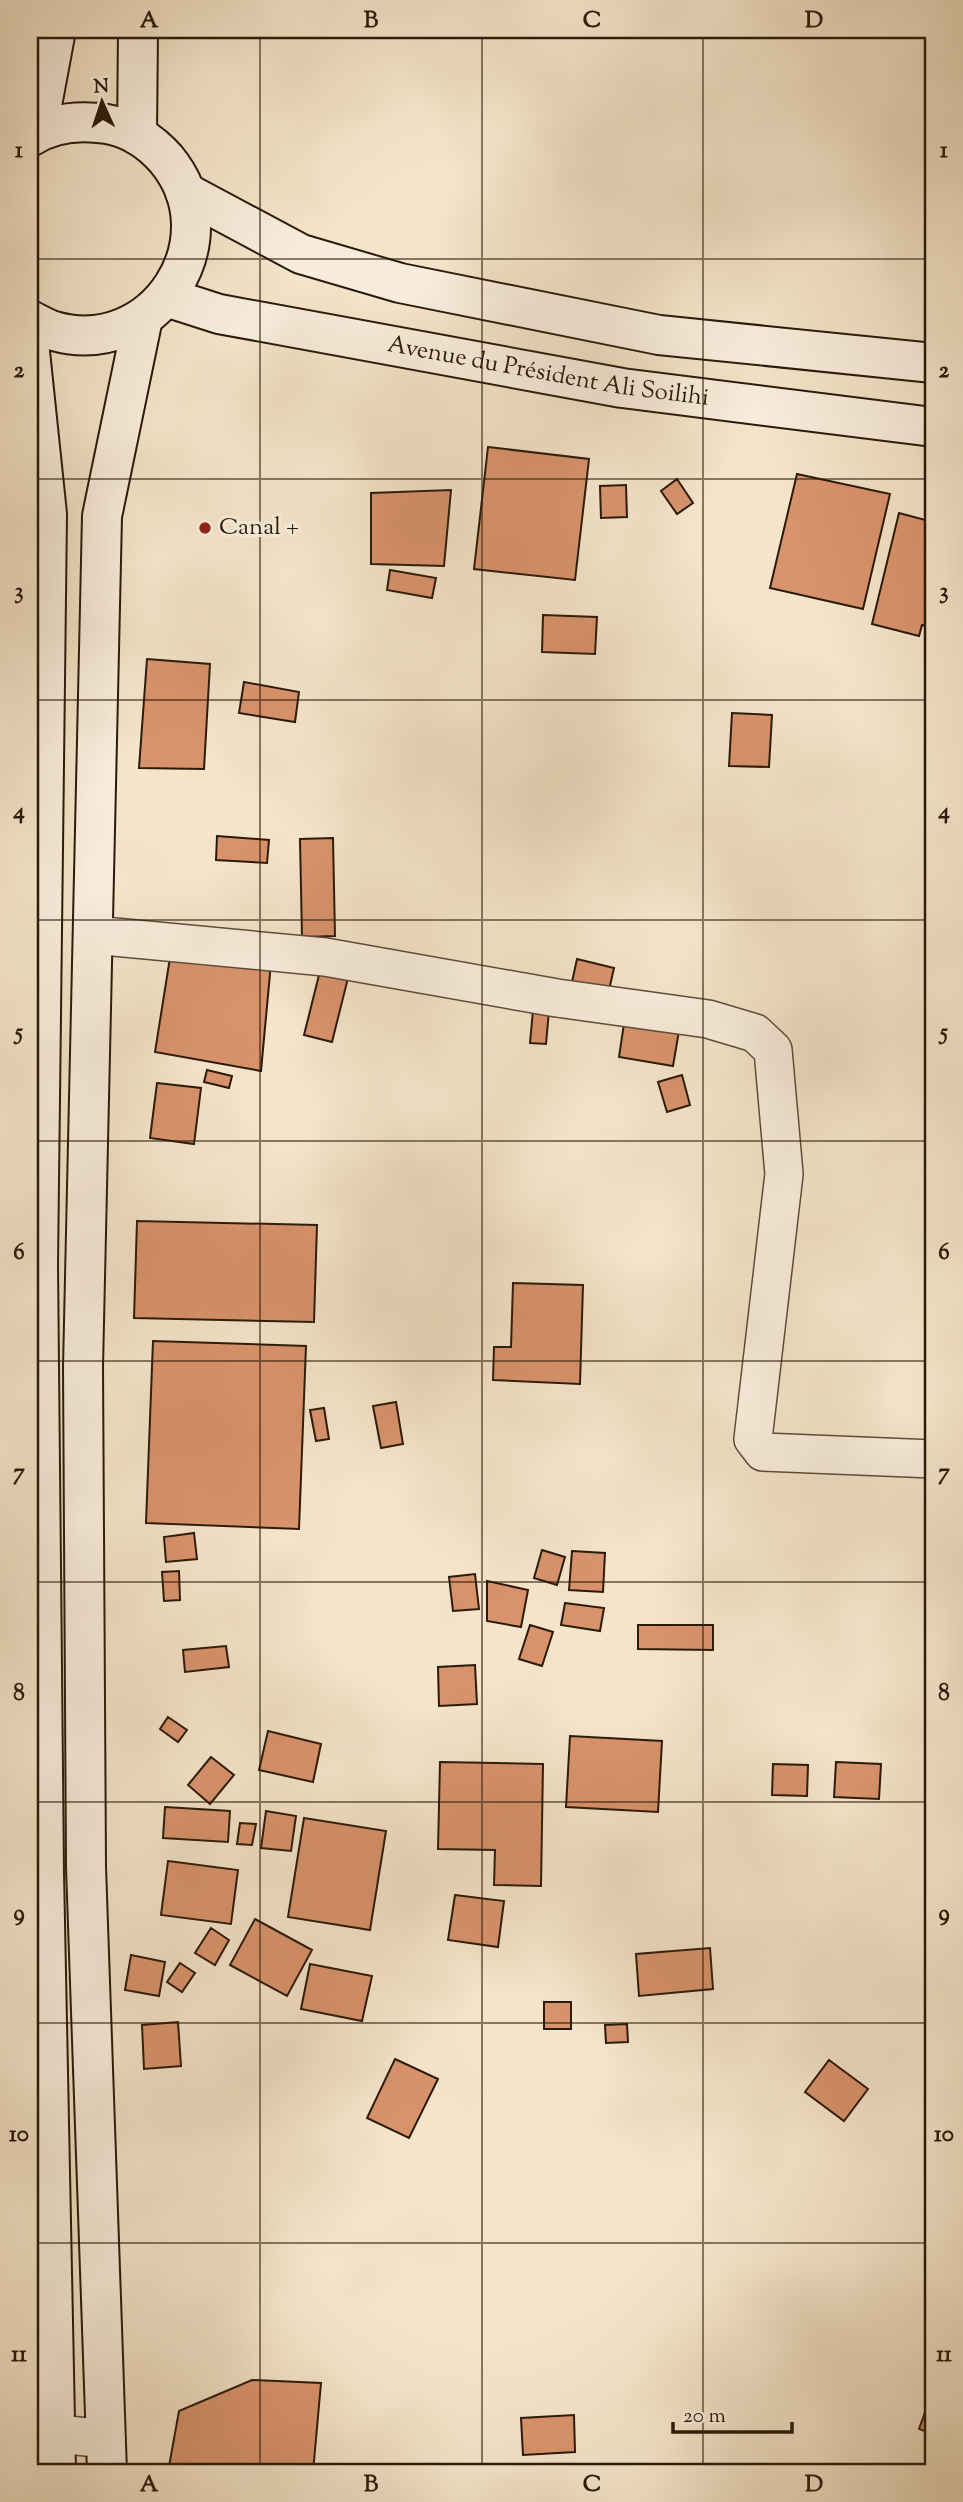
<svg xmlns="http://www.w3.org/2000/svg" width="963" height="2502" font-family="'Sorts Mill Goudy',serif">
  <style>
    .building { fill: #d9936c; stroke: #2a1a0a; stroke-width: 2 }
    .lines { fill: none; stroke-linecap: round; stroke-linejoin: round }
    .street-casing { stroke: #5c4c3a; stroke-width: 40 }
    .secondary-casing { stroke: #2a1a0a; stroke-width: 42 }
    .street { stroke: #f8eddc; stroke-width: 37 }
    .secondary { stroke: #f8eddc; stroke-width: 38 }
    .grid { fill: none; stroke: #2a1a0a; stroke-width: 2; stroke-opacity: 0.55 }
    .poi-dot { fill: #8f2418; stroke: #f8eddc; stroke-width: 2.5 }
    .labels { text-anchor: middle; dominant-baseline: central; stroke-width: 6; stroke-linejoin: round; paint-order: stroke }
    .street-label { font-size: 24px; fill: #2a1a0a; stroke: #f8eddc }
    .poi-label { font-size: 24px; fill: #2a1a0a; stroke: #f8eddc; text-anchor: start }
    .neatline { fill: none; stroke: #2a1a0a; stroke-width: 2.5 }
    .grid-label { font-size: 23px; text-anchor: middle; font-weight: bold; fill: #2a1a0a }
  </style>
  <rect width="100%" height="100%" fill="#f4e4c9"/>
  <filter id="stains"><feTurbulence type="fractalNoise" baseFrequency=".00286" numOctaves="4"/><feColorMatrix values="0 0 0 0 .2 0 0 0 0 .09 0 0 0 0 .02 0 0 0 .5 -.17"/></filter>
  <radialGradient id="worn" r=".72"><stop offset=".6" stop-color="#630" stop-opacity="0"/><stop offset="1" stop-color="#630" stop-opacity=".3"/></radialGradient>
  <path class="building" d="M488,447L589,459L575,580L474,569Z
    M797,474L890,494L863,609L770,588Z
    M677,479L693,503L677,514L661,491Z
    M626,485L627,517L601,518L600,486Z
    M451,490L444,566L371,564V493Z
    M899,513L933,522V628L922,625L919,636L872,624Z
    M390,570L436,578L432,598L387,590Z
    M543,615L597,617L595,654L542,652Z
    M147,659L210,664L204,769L139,768Z
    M244,682L299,692L295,722L239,713Z
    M732,713L772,715L769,767L729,766Z
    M217,836L269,840L267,863L216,860Z
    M333,838L335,936L302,937L300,839Z
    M172,945L271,963L261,1071L155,1052Z
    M577,959L614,968L609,990L572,982Z
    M322,963L350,970L332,1042L304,1035Z
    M534,999L550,1000L546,1044L530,1043Z
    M626,1010L681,1019L673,1066L619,1057Z
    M207,1070L232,1076L229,1088L204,1082Z
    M682,1075L690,1105L667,1112L658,1082Z
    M157,1083L201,1088L194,1144L150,1138Z
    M137,1221L317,1225L314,1322L134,1318Z
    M513,1283L583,1285L580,1384L493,1380L494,1347H511Z
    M153,1341L306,1346L299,1529L146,1523Z
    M396,1402L403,1444L381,1448L373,1406Z
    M324,1408L329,1439L316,1441L310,1410Z
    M194,1533L197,1559L166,1562L164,1537Z
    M542,1550L565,1557L557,1585L534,1578Z
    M572,1551L605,1553L603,1592L569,1590Z
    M179,1571L180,1600L164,1601L162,1572Z
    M475,1574L479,1609L453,1611L449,1577Z
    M487,1581L528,1590L521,1627L487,1621Z
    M565,1603L604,1608L600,1631L561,1625Z
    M530,1625L553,1632L542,1666L519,1659Z
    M638,1625H713V1650L638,1649Z
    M226,1646L229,1667L185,1672L183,1650Z
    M475,1665L477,1704L439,1706L438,1667Z
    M168,1717L187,1730L178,1742L160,1729Z
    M268,1731L321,1744L313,1782L259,1770Z
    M570,1736L662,1741L658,1812L566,1807Z
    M211,1757L234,1775L210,1804L188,1785Z
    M440,1762L543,1764L541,1886L494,1885L495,1850L438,1849Z
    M836,1762L881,1764L879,1799L834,1797Z
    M773,1764L808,1765L807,1796L772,1795Z
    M165,1807L230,1811L228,1842L163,1838Z
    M266,1811L296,1816L291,1851L261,1848Z
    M304,1818L386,1831L370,1930L288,1917Z
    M240,1823L256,1824L252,1845L237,1844Z
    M168,1861L238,1870L231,1924L161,1915Z
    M455,1895L504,1901L498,1947L448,1940Z
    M255,1919L312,1950L287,1996L230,1965Z
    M211,1928L229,1940L215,1965L195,1953Z
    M710,1948L713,1989L639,1996L636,1954Z
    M131,1955L165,1962L159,1996L125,1990Z
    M180,1963L195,1973L182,1992L167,1982Z
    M310,1964L372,1976L362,2021L301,2009Z
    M544,2002H571V2029H544Z
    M178,2022L181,2066L144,2069L142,2025Z
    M627,2024L628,2042L606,2043L605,2025Z
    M395,2059L438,2079L409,2138L367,2118Z
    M829,2060L868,2089L844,2121L805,2092Z
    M252,2380L321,2383L313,2472H168L179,2411Z
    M927,2407L933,2410V2434L919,2429Z
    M574,2415L575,2452L523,2455L521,2418Z"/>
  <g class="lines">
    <g class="street-casing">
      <path id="street" d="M93,935L325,957L557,998L708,1019L755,1033L773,1050L784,1174L753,1439L763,1452L933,1459
        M30,2431L106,2439"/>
    </g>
    <g class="secondary-casing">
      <g id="secondary">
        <path d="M37,132L56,30"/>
        <path d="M137,135L138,30"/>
        <path d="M30,137C53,122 81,120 107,124C130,128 151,142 166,159C233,239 155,360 54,331C46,329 37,323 30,320"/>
        <path d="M185,192L301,254L400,283L659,335L933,363"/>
        <path id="s1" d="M166,297L219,314L622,388L933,427"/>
        <path d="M30,352L47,514L38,1264L44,1872L56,2472"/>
        <path d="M107,2472L86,1867L83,1367L102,516L143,318"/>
      </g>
    </g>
    <use href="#street" class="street"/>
    <use href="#secondary" class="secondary"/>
  </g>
  <path class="grid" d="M260,30V2472M482,30V2472M703,30V2472M30,259H933M30,479H933M30,700H933M30,920H933M30,1141H933M30,1361H933M30,1582H933M30,1802H933M30,2023H933M30,2243H933"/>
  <circle class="poi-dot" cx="205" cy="528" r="7"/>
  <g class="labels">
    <g class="street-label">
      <text stroke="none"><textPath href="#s1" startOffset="390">Avenue du Président Ali Soilihi</textPath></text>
    </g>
    <g class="poi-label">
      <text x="219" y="528">Canal +</text>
    </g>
  </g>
  <rect width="963" height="2502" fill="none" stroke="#f4e4c9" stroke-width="77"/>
  <g transform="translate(102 102) rotate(357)" stroke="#f8eddc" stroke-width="5" paint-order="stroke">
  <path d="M0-5L12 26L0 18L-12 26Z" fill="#2a1a0a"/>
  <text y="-10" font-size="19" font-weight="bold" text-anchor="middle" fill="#2a1a0a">N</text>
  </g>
  <path d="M673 2422v10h119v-10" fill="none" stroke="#2a1a0a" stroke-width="3.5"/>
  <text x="683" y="2422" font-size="21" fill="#2a1a0a" stroke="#f8eddc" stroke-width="5" paint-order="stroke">20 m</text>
  <rect x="38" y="38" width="887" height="2426" class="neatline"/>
  <g class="grid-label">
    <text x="149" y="27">A</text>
    <text x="371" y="27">B</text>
    <text x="592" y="27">C</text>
    <text x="814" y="27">D</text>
    <text x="19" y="157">1</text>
    <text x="944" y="157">1</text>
    <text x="19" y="377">2</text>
    <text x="944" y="377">2</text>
    <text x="19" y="598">3</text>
    <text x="944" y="598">3</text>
    <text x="19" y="818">4</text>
    <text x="944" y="818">4</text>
    <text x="19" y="1039">5</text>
    <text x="944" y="1039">5</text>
    <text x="19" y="1259">6</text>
    <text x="944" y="1259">6</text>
    <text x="19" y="1479">7</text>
    <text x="944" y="1479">7</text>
    <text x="19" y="1700">8</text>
    <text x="944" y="1700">8</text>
    <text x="19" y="1920">9</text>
    <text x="944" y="1920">9</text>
    <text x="19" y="2141">10</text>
    <text x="944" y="2141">10</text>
    <text x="19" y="2361">11</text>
    <text x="944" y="2361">11</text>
    <text x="149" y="2491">A</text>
    <text x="371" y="2491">B</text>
    <text x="592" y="2491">C</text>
    <text x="814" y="2491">D</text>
  </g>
  <rect width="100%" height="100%" filter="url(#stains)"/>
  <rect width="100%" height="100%" fill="url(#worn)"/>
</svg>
